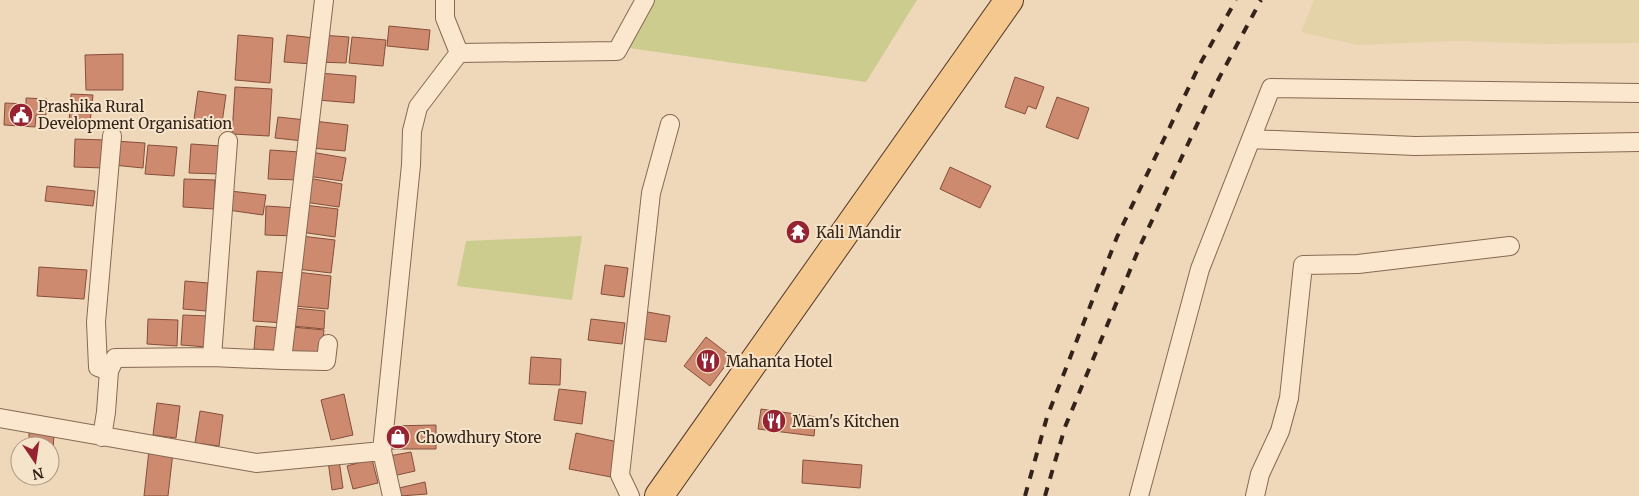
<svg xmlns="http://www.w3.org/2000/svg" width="1639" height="496" font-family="Merriweather,serif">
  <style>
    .farmland { fill: #e4d3a8 }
    .green { fill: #cccc8f }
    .building { fill: #ce8a6f; stroke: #854e3a }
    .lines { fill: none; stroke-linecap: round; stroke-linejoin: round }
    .minor-casing { stroke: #866854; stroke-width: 20 }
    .primary-casing { stroke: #523729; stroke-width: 30 }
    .minor { stroke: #fae7cd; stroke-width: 18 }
    .primary { stroke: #f5c88f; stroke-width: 28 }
    .rail { stroke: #34231a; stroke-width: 4; stroke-dasharray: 9 9; stroke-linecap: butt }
    .labels { text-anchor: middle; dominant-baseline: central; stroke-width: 4; stroke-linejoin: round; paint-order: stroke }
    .poi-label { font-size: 15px; fill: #34231a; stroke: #f6e4ca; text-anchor: start }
  </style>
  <rect width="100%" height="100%" fill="#efd8ba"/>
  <path class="farmland" d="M1314,0H1639V43L1546,44L1456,41L1357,45L1301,32Z"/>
  <path class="green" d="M655,0H917L866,82L629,48Z
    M582,236L572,300L457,286L466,241Z"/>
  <path class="building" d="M389,26L430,30L428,50L387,46Z
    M238,35L273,38L270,83L235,80Z
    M287,35L315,38L313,64L284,62Z
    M321,35L349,37L346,63L318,62Z
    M352,37L386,40L383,66L349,63Z
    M123,54V90H86L85,55Z
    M319,73L356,76L354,103L317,100Z
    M1015,77L1044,87L1036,109L1028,106L1025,114L1005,107Z
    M235,87L272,89L269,136L232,134Z
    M198,91L226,95L221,130L193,126Z
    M71,94L93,95L90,123L69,122Z
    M1057,97L1089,108L1078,139L1046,127Z
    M26,98L47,99L46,115H36L35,127L4,125L5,103L26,104Z
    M278,117L306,120L303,141L275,138Z
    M314,121L348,125L345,151L311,148Z
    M75,139L106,140L104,168L74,167Z
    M115,141L145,143L143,168L113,165Z
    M191,144L221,146L220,174L189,173Z
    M148,145L177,147L174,176L145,174Z
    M270,150L300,152L299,180L268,179Z
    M311,152L346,158L342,181L307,176Z
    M950,167L991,186L980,208L940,189Z
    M308,178L342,184L339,207L304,202Z
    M184,179L215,180L214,209L183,207Z
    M47,186L95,191L93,206L45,201Z
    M230,191L266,195L263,215L228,210Z
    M304,205L338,209L335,237L301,232Z
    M266,206L297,208L295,236L265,235Z
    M301,236L335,240L331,273L297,269Z
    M605,265L628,268L624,297L601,294Z
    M39,267L87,270L84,299L37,296Z
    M257,271L289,273L285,323L253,321Z
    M297,272L331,276L328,309L294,306Z
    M185,281L208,283L206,311L183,309Z
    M295,308L325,311L324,329L293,326Z
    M642,311L670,316L666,342L637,338Z
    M183,315L209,316L207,347L181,345Z
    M148,319L178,320L177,346L147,344Z
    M591,319L625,323L622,344L588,340Z
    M256,326L282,328L281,351L254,349Z
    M293,327L324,330L321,356L290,353Z
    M706,337L732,357L710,386L684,366Z
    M531,357L561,359L560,385L529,384Z
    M559,389L586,392L582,424L554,420Z
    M344,394L353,435L331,440L321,400Z
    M157,403L180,406L176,438L153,435Z
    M761,409L816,417L814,436L758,429Z
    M200,411L223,415L219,446L195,443Z
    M436,425V449H389V426Z
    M29,429L54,430L53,455H50V446H29Z
    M576,433L618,442L611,477L569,469Z
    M149,450L173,452L168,496H144Z
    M411,452L415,471L393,476L389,456Z
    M372,459L378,483L353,489L347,466Z
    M339,460L343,488L332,490L328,461Z
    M803,460L862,465L860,488L802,483Z
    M425,482L427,494L400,496L399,488Z"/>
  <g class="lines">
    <g class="minor-casing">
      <path id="minor" d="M459,53L617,51L645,0
        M1251,139L1415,146L1639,142
        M212,357L228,141
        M282,360L326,361L328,344
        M109,371L115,358L212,357L282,360L324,0
        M0,418L256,463L382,451
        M102,437L106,412L109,371L98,367L96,322L112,136
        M392,496L382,451L411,165L412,131L418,107L459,53L445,18V0
        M630,496L620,475L651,193L670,124
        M1139,496L1200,269L1271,88L1639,93
        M1255,496L1260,474L1280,431L1289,398L1303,265L1358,264L1510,246"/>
    </g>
    <g class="primary-casing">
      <path id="primary" d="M659,496L1009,0"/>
    </g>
    <use href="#minor" class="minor"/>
    <use href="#primary" class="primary"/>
    <path class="rail" d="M1025,496L1047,417L1117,237L1200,64L1236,0
      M1045,496L1065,427L1140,246L1218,80L1261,0"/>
  </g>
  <defs>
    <g id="civic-disc" transform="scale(1.25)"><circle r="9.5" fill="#962332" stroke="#f6e4ca"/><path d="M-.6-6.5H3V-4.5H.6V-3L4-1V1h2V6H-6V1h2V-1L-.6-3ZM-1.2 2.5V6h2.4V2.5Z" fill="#fff"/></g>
    <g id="temple-disc" transform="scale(1.25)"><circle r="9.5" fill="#962332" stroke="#f6e4ca"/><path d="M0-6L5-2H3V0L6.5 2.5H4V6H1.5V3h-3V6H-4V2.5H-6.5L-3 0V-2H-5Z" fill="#fff"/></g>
    <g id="restaurant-disc" transform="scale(1.25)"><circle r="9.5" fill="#962332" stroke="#f6e4ca"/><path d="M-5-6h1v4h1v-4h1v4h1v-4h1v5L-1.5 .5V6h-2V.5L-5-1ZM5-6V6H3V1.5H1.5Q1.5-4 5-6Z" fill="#fff"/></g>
    <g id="shop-disc" transform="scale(1.25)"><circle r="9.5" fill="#962332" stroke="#f6e4ca"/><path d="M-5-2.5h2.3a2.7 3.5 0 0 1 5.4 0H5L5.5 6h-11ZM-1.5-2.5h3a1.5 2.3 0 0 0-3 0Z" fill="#fff"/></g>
  </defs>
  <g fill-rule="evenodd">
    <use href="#civic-disc" x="21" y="115"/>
    <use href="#temple-disc" x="798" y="232"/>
    <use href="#restaurant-disc" x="708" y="361"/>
    <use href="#restaurant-disc" x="774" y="421"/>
    <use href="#shop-disc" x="398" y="437"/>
  </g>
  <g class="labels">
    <g class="poi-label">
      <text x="38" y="106">Prashika Rural<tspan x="38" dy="17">Development Organisation</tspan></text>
      <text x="816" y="232">Kali Mandir</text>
      <text x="726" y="361">Mahanta Hotel</text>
      <text x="792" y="421">Mam's Kitchen</text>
      <text x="416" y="437">Chowdhury Store</text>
    </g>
  </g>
  <g transform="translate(35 461) rotate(167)"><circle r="24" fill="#f6e4ca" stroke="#a89784"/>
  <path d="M0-4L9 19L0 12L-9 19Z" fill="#962332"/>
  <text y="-8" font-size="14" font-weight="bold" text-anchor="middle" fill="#34231a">N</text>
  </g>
</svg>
